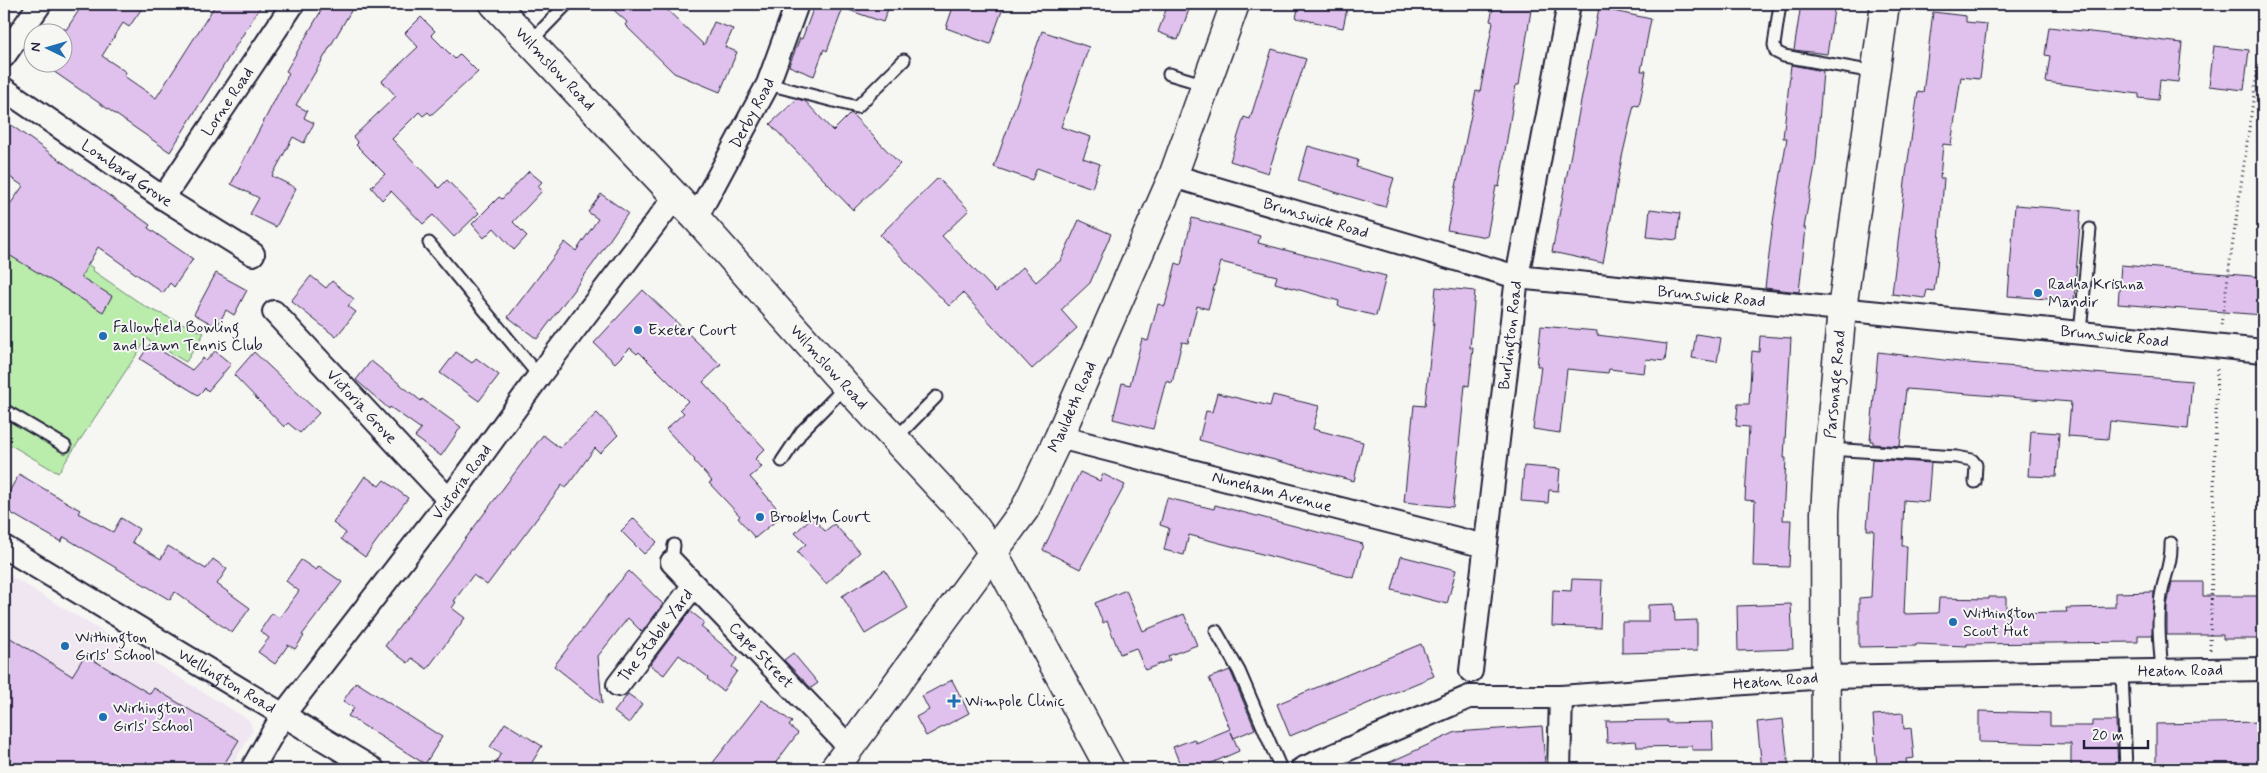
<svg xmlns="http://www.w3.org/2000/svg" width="2267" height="773" font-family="Mynerve,sans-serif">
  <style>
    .built { fill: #efe6f1 }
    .green { fill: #baecac; stroke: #6e8774 }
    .building { fill: #e0c1ee; stroke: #22223b }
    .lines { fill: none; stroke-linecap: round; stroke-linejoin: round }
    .lane-casing { stroke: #22223b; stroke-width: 15 }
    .street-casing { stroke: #22223b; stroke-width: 26 }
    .secondary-casing { stroke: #22223b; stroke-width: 31 }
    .path { stroke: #22223b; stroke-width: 3; stroke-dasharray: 1 4; stroke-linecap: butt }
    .lane { stroke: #f6f6f2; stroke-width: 11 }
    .street { stroke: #f6f6f2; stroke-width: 22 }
    .secondary { stroke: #f6f6f2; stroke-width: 28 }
    .poi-dot { fill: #1f6fb2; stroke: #f6f6f2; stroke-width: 2 }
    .labels { text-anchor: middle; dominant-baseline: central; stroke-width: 4; stroke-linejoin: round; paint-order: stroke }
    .street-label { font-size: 16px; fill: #22223b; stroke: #f6f6f2 }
    .poi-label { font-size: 16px; fill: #22223b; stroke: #f6f6f2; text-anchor: start }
  </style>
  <rect width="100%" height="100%" fill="#f6f6f2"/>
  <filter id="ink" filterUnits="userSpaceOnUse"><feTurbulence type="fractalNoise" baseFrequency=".02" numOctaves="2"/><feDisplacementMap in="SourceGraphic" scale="10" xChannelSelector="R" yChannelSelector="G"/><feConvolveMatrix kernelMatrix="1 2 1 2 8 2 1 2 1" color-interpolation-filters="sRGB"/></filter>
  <g filter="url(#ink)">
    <path class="built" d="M4,572L249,720L253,730L230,769H4Z"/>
    <path class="green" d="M4,203L93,268L92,270L146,307L204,333L186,362L147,339L58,473L4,441Z"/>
    <path class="building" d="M83,4H145L129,27L123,23L102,56L126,72L124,76L156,98L216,4H262L170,152L40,62H62V32H61L64,28L66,30Z
      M325,4H355L296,105L307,111L304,118L314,123L304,143L293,137L272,176L296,188L276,227L250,214L259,198L231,184L289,73L286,71Z
      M607,4H661L704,45L714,22L733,29L725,47L737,52L720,92L674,73L625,25L627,22Z
      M815,4H890L883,22L843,8L827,51L824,49L814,76L789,66L800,38L802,39Z
      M954,4H990L1003,8L990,44L946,28Z
      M1168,4H1191L1178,40L1158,32Z
      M1299,4H1348L1343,28L1296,18Z
      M1494,4H1532L1519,85H1516L1499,187L1496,186L1487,237L1447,230L1476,91L1480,92L1493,22L1490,21Z
      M1801,4H1835L1827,54L1794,50Z
      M1599,8L1651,19L1641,71H1646L1639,106L1634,105L1622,157L1603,263L1552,252Z
      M1933,12L1966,16V22L1987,24L1980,79L1961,77L1951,145L1943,144L1940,178H1944L1937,268L1934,291L1927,290L1925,298L1892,294L1906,174L1918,92L1923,93Z
      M421,17L435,31L431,35L455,59L460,54L478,72L431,115L428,112L423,116L419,112L392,139L439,188L447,180L479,213L454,237L433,215L423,224L391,191L382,200L371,187L385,174L356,145L358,143L353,137L396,96L382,81L418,47L405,33Z
      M2049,27L2182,43L2178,82L2160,80L2158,100L2139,98V94L2046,82L2050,56L2045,55Z
      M1042,31L1089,47L1061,127L1091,137L1083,158L1100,164L1092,188L1037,168L1032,180L994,167Z
      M2214,46L2249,50L2244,90L2209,86Z
      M1272,49L1306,59L1268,173L1230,161L1244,117L1250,119Z
      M1791,65L1823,71L1816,160L1804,228H1806L1799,292L1765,288L1773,222L1787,138H1783Z
      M797,99L805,101L833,131L851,113L900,164L853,210L770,124Z
      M4,120L150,225L148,228L193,259L174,287L170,283L163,293L98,247L81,277L112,296L103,312L4,252V213L23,186L4,173Z
      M1308,146L1358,160L1356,167L1394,178L1385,207L1298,181Z
      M529,171L542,182L538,186L542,191L513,222L527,236L514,250L494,228L484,238L472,224L499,197L502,199Z
      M938,178L969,210L942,236L996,292L1023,267L1036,282L1061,260L1079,220L1111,234L1090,283L1061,310L1077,328L1032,369L963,293L949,306L880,235Z
      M601,194L628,213L593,264L537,339L508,317L565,242L576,251L598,219L588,212Z
      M2015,205L2081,210L2074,301L2008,296Z
      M1650,209L1680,213L1677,240L1647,237Z
      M1192,218L1260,236L1258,243L1386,276L1376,316L1338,306L1339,301L1275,283L1277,276L1221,262L1208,309L1197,306L1188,343L1182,342L1172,383L1166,381L1153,429L1113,419L1122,383L1130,385L1142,339L1148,341L1158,304L1165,306L1176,263L1181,265Z
      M2121,265L2263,277V315L2118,304Z
      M216,273L247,290L234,315L226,310L217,327L194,314Z
      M311,276L326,288L332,281L354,299L348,306L356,312L336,337L291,301Z
      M1436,287L1475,291L1470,348H1473L1469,386L1465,385L1453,507L1404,502L1414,405L1425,406L1434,321H1433Z
      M643,290L721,365L703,382L765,449L755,459L762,467L750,477L783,515L755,538L738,518L740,516L709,483L712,481L694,461L695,460L666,429L684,413L680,409L688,401L639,352L637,354L630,348L615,363L594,343Z
      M1541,326L1597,331V335L1667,344L1665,361L1646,359L1644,373L1609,369L1608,373L1567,369L1560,433L1533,429L1541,366H1537Z
      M1696,334L1721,338L1717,362L1692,358Z
      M1760,336L1791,338L1784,458H1786L1783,520H1791L1789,567L1753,566L1755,501L1745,500L1749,427L1736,426L1738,404H1749L1752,351L1759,352Z
      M150,344L192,370L203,358L206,361L215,351L231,364L208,391L205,388L198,395L140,359Z
      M254,352L319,413L300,433L288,423L284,427L234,375Z
      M456,352L472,363L476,358L499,375L479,401L440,373Z
      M1878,352L1968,363L2192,381L2188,429L2110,421L2108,439L2068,436L2071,402L1906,389L1900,446L1873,444V441H1870Z
      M371,361L421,401L422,399L461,427L441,456L415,437L421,429L390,407L389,409L356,380Z
      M1217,393L1270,406L1273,395L1319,406L1313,429L1363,442L1354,481L1199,440L1206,411L1212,412Z
      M597,413L618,435L600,453L595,448L566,488L562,485L487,585L473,575L454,601L456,602L452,608L465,618L427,669L412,658L408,663L385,646L543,435L560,448Z
      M2031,431L2059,433L2056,477L2028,476Z
      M1872,459L1931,463L1928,502L1904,500L1902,546H1907L1904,614L1938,613L1939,598L1989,599V597H2006V613L2067,612L2066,608L2115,607V593L2154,592L2152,635H2138V642L1967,644V646L1916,644V646L1859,647V598L1871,597L1874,530H1867Z
      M1524,466L1560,469L1558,491L1549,490L1548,503L1521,501Z
      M1080,472L1100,481L1103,474L1125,485L1080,569L1043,550Z
      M19,474L80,510L78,513L113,532L121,518L139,529L132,542L161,559L168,546L206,569L213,559L227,569L217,584L250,608L232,633L175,592L170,600L64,537L61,542L4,509V501Z
      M365,476L379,486L384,480L408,498L365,557L341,539L346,533L333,523Z
      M1167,498L1214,509L1215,505L1363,544L1354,578L1189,535L1184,555L1164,550L1169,528L1160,525Z
      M812,517L825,531L834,524L860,552L826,584L797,552L806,544L795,533Z
      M634,518L657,542L644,554L621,531Z
      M1401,556L1456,570L1447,604L1392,590Z
      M301,560L316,570L319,566L342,582L302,635L304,636L295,649L288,645L275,664L258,652L269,638L260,631L272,613L279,618L299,591L286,581Z
      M885,570L908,608L865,634L842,596Z
      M629,571L663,604L642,632L628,618L598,656L602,704L554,666L615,587Z
      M1572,579L1602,580L1600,628L1552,626L1553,590L1571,591Z
      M2172,582H2203V596H2263V639H2223V635H2167V606Z
      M1126,590L1143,631L1184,614L1197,645L1168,656L1170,660L1145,670L1136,648L1120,654L1107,621L1103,623L1095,603Z
      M1674,604L1675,621L1697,620V651L1622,653V622H1648V605Z
      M1791,604L1793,649L1738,651L1737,606Z
      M690,611L704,622L701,627L738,658L732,667L737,671L723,691L707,679L708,677L679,655L664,675L650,665Z
      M4,634L72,676L85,655L150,694L154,688L239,740L221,769H4Z
      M1421,644L1434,676L1290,736L1277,704Z
      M793,653L818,683L811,688L784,660Z
      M1230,670L1255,729L1234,738L1231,732L1239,751L1205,766L1207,769H1182L1173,747L1194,739L1196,743L1230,729L1209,678Z
      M952,680L969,713L926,736L916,717L929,710L922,696Z
      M356,682L442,737L425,764L348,716L354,708L343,701Z
      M628,694L642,704L629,723L614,712Z
      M762,700L792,722L789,726L798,733L771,769H708Z
      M1979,711L2050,713V726H2092V721H2116L2118,769H2071V744L1979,742Z
      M1903,713L1904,729L1911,728L1914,758L1906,759L1907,765L1877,767L1873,715Z
      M1783,719L1789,769H1762L1757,722Z
      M1667,720V723L1712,722L1713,750H1692V746L1637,747L1636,741L1607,743L1606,721Z
      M2263,722V769H2156V724Z
      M505,723L542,746L528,769H492L501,753L490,747Z
      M1542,726L1545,763L1457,769H1375L1456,732Z"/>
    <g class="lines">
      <g class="lane-casing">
        <path id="lane" d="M1780,4L1774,45L1776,52L1784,56L1874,72
          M530,42L567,4
          M1169,74L1206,85
          M768,84L857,107L904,60
          M429,243L539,376
          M2080,332L2090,229
          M4,410L65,446
          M895,439L936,397
          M1829,449L1957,457L1972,460L1976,465L1975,482
          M782,461L802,431L846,386
          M672,562L674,545
          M1216,631L1239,671L1281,769
          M2162,671C2160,647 2157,621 2161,596C2164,577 2172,563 2171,543
          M2122,672L2126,769"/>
      </g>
      <g class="street-casing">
        <g id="street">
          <path d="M4,56L40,4"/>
          <path id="s1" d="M4,89L163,198L253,254"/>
          <path id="s2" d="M1173,176L1517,277L2263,351"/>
          <path id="s3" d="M163,198L293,4"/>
          <path id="s4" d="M696,218L768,84L797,4"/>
          <path id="s5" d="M274,312L449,500"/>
          <path id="s6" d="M1059,437L1485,546"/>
          <path id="s7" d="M4,547L373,769"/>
          <path id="s8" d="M672,562L850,748"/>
          <path id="s9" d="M1471,671L1517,277L1569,4"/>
          <path id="s10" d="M618,685L694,585"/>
          <path id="s11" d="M252,769L283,715L449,500L539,376L676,196"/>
          <path id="s12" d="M1302,769L1469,697H1561L1825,677L2263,669"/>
          <path d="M1559,769L1561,697"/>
        </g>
      </g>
      <g class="secondary-casing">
        <g id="secondary">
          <path id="s13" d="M494,4L696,218L846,386L970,520L993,552L1110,769"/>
          <path id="s14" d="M834,769L1025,509L1059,437L1173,176L1235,4"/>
          <path id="s15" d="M1826,769L1825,513L1829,449L1842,309L1885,4"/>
        </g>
      </g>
      <path class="path" d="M2221,325L2263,31
        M2210,650L2217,369"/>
      <use href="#lane" class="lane"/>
      <use href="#street" class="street"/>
      <use href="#secondary" class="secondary"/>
    </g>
  </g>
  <g class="poi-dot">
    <circle cx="2038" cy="293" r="5"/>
    <circle cx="638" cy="330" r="5"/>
    <circle cx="103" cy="336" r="5"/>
    <circle cx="760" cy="517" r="5"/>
    <circle cx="1953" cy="622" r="5"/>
    <circle cx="65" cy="646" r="5"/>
    <path d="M951.5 693.5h5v5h5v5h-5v5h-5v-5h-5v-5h5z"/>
    <circle cx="103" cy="717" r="5"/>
  </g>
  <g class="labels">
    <g class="street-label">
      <text stroke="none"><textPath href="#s13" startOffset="89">Wilmslow Road</textPath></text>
      <text stroke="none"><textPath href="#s3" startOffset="116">Lorne Road</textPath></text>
      <text stroke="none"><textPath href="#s4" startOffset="119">Derby Road</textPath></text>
      <text stroke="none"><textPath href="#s1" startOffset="149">Lombard Grove</textPath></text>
      <text stroke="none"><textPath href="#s2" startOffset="149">Brunswick Road</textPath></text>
      <text stroke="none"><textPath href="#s2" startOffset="554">Brunswick Road</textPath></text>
      <text stroke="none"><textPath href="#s9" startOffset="338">Burlington Road</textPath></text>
      <text stroke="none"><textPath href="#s2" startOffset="959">Brunswick Road</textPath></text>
      <text stroke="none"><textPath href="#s13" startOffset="494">Wilmslow Road</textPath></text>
      <text stroke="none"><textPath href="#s15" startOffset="385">Parsonage Road</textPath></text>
      <text stroke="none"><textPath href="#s5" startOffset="129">Victoria Grove</textPath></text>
      <text stroke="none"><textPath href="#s14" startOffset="435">Mauldeth Road</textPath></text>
      <text stroke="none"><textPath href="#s11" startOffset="356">Victoria Road</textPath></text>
      <text stroke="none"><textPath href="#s6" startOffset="220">Nuneham Avenue</textPath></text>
      <text stroke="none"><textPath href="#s10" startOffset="62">The Stable Yard</textPath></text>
      <text stroke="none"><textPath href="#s8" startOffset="129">Cape Street</textPath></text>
      <text stroke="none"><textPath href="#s12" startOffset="894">Heaton Road</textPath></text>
      <text stroke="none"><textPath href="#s12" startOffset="489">Heaton Road</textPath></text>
      <text stroke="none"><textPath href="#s7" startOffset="260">Wellington Road</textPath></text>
    </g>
    <g class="poi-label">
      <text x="2048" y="284">Radha Krishna<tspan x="2048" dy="18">Mandir</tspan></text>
      <text x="113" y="327">Fallowfield Bowling<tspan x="113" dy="18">and Lawn Tennis Club</tspan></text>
      <text x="648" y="330">Exeter Court</text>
      <text x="770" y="517">Brooklyn Court</text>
      <text x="1963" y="613">Withington<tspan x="1963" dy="18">Scout Hut</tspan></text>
      <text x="75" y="637">Withington<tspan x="75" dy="18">Girls' School</tspan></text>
      <text x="965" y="701">Wimpole Clinic</text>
      <text x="113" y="708">Wirhington<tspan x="113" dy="18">Girls' School</tspan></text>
    </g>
  </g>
  <rect width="2267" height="773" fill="none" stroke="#f6f6f2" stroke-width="20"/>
  <rect x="10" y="10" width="2247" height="753" fill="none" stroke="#22223b" stroke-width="2" filter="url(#ink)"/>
  <g transform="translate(48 48) rotate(275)"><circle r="24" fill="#f6f6f2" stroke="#a1a1a9"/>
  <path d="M0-4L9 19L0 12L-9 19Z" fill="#1f6fb2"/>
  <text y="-8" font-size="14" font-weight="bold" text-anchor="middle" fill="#22223b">N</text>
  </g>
  <path d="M2084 740v8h64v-8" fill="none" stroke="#22223b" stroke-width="2.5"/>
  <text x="2092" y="740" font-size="15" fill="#22223b" stroke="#f6f6f2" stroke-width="4" paint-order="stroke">20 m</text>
</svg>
